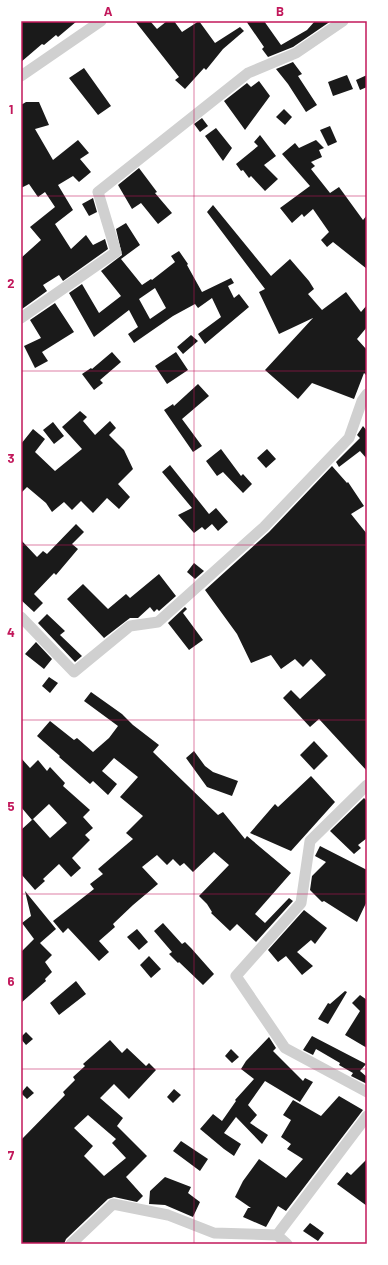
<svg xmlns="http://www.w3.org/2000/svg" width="388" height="1265" font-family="Barlow,sans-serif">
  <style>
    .building { fill: #1a1a1a; fill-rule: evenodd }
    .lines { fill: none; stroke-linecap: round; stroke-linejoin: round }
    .minor { stroke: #d0d0d0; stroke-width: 11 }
    .grid { fill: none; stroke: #c2185b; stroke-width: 1; stroke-opacity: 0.55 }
    .neatline { fill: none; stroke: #c2185b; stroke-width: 1.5 }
    .grid-label { font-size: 13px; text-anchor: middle; font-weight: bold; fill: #c2185b }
  </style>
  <rect width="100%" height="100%" fill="#fff"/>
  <path class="building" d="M21,21H77L58,37L56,35L44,45L42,44L21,62Z
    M135,21H150L157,29L167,21H174L182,32L199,21L215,43L240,27L244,31L223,49L206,70L204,68L185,89L175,80L179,77Z
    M246,21H264L281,45L307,30L315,21H331L293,47L268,57L262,49L264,47Z
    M293,62L302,74L298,76L317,105L306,112L288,84L276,69Z
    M84,68L111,106L98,115L69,78Z
    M347,75L353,89L333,96L328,82Z
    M367,75V87L360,90L356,80Z
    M259,81L270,96L245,130L224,101L247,83L251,87Z
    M26,102H39L49,125L35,129L53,160L78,140L89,153L80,159L91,172L79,182L73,176L58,185L73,210L55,224L71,249L86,235L93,245L105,239L108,249L63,281L59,275L43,285L47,291L22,309L21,258L41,240L30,227L55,207L45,192L38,197L29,184L21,188V105Z
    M284,109L292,117L285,125L276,117Z
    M202,118L208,126L200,132L194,124Z
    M330,126L337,142L328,146L320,130Z
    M216,128L232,148L223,161L205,136Z
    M260,135L276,156L264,165L278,179L265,191L251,176L249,178L243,170L241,171L236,164L258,146L254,142Z
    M316,140L324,148L319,150L322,157L311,162L315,166L311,169L330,193L339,187L363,220L367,215V269L333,242L327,247L321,240L329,232L313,209L304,217L302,214L292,223L280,208L310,186L282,154L295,143L299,148Z
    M139,168L157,192L155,193L172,213L158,224L141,203L132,209L118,185Z
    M93,198L97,212L89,216L82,204Z
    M213,205L271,276L290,259L309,281L314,289L308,294L322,310L346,292L361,312L367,305V327L357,339L367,350V376L364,373L354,399L312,383L298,399L265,370L313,318L279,334L259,292L265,289L207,212Z
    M126,223L140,245L121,259L142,285L151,279L152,280L175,262L171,256L179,251L188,264L187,265L202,292L231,278L234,283L228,286L234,298L239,294L249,307L205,344L198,334L221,317L212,298L198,308L195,304L173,316L134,343L128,334L138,327L129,310L94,337L69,293L82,284L99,313L121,296L101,271L122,255L116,229ZM155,288L166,308L150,319L139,299Z
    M55,303L74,332L42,352L48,361L35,368L24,346L41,338L30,320Z
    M191,335L198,341L183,354L177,347Z
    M112,352L121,362L100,380L103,383L94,390L82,374L91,368L92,369Z
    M176,352L188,370L167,384L155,366Z
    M198,384L209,396L182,419L202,446L193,452L164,410L173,404L174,406Z
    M80,411L87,417L83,421L95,435L110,421L116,428L109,435L124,450L133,469L118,484L130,497L119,509L107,498L93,513L81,501L72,510L64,502L52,512L46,503L27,487L21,493V444L33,429L45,439L35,452L55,471L82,449L62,427Z
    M53,422L64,436L54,444L43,430Z
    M363,426L367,431V459L360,451L339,467L336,462L360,438L357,435Z
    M221,449L241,476L243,474L252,484L243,493L223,472L217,476L206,461Z
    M267,449L276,459L266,468L257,458Z
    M170,465L209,514L216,508L228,522L218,531L212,524L205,530L202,527L194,533L178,515L192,508L162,472Z
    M332,466L347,483L348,482L364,506L351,514L367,534V771L319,719L310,727L283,698L291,690L300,699L326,675L311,659L303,667L295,659L281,669L271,655L251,663L237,634L205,590L269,532Z
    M76,524L84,532L72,544L78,549L56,575L54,573L34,594L43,603L34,612L21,600V540L37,557L43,551L47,554Z
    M194,563L204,571L195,579L187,572Z
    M159,574L176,596L159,611L157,609L154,612L150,607L138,618H130L126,621L104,638L67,599L83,584L108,609L126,594L130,598Z
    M185,607L187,609L183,613L203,640L189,650L168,623Z
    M47,614L65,631L60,635L82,656L75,662L38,623Z
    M36,642L52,659L44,669L25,654Z
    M49,677L58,683L50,693L42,686Z
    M91,692L122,714L133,725L159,745L153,752L218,815L223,812L245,839L247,836L291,873L255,914L265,923L289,898L293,901L256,942L237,924L230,931L211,913L212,912L207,904L199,896L229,865L214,852L193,872L184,863L180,866L173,859L167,865L157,855L142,867L158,884L133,905L113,924L115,927L99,941L109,952L99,961L68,928L63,933L53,921L94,889L90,884L103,874L98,869L133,839L126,833L143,816L120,797L138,777L114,758L102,771L117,784L108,795L93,781L90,784L59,757L60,756L37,736L50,721L74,740L77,738L93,752L109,738L118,726L84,701Z
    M314,741L328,756L314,770L300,755Z
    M194,751L205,766L213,772L238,781L232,796L207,787L186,758Z
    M21,758L30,768L38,760L47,771L50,767L65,783L63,786L90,810L83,817L93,828L85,835L90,840L72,858L81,868L71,877L59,864L43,879L45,881L35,890L21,874V830L33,819L50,838L67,823L49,804L32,820L21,807Z
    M311,776L335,802L291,851L250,833L275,804L278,807Z
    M364,798L367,801V838L358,845L361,848L354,854L330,831Z
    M320,846L367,870V901L357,922L324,901L322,902L310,890L312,876L326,862L315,856Z
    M25,891L56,929L40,943L52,955L45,962L52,972L45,979L46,981L21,1003V952L34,939L22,923L31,916Z
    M304,910L327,928L315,944L311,940L297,952L313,966L302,975L286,956L278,962L268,950Z
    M163,923L182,944L185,942L191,948L214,974L203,985L179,962L178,963L169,954L172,952L154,931Z
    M137,929L148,942L139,950L127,937Z
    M149,956L161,969L151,978L140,965Z
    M76,981L86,994L59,1015L50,1003Z
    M345,991L347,992L328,1024L318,1019L328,1003L330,1004Z
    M360,995L367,1000V1048L345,1035L360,1011L352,1003Z
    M26,1032L33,1039L26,1045L21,1039V1037Z
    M312,1036L366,1064L360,1071L367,1077V1084L351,1076L353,1073L339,1065L340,1063L316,1049L313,1055L303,1050Z
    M269,1037L276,1048L273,1051L303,1081L305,1078L313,1082L300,1102L265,1081L248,1105L257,1115L250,1123L268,1135L262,1144L236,1117L224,1133L241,1144L234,1156L224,1149L200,1129L213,1114L222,1121L236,1101L235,1100L254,1079L241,1069L246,1061Z
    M110,1040L122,1053L127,1048L146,1066L149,1063L156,1070L129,1099L114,1084L100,1098L123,1118L117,1126L147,1156L126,1177L143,1196L137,1202L114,1197L108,1199L66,1239L64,1244H21V1140L65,1095L63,1092L75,1080L73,1077L85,1066L83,1064ZM88,1115L116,1139L112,1143L126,1158L104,1176L84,1156L93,1146L74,1128Z
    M231,1049L239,1057L232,1063L225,1056Z
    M27,1086L34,1093L27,1099L21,1093Z
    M174,1089L181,1095L173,1103L167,1097Z
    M339,1096L363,1110L286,1211L278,1206L266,1227L243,1217L248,1208H251L235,1197L243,1181L259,1159L286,1178L303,1159L287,1149L291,1144L281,1137L291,1120L283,1115L293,1100L321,1116Z
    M181,1141L208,1159L200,1171L173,1151Z
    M367,1159V1206L337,1184L347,1172L351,1175Z
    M165,1177L191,1187L188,1193L200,1202L193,1217L165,1205L149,1204L150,1191Z
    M310,1223L324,1233L318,1241L303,1231Z"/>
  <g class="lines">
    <path class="minor" d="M21,76L101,21
      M21,318L116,252L98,192L248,73L296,53L343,21
      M21,617L74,672L130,626L158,622L264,527L349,438L362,401L367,394
      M367,785L310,841L301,903L236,976L285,1048L367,1092
      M71,1244L113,1204L168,1215L214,1233L277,1235
      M287,1244L277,1235L367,1116"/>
  </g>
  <path class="grid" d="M194,21V1244M21,196H367M21,371H367M21,545H367M21,720H367M21,894H367M21,1069H367"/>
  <rect width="388" height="1265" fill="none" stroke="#ffffff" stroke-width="44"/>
  <rect x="22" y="22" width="344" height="1221" class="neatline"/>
  <g class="grid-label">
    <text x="108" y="16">A</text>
    <text x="280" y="16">B</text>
    <text x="11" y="114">1</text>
    <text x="11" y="288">2</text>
    <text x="11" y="463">3</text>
    <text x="11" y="637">4</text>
    <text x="11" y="811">5</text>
    <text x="11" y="986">6</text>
    <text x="11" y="1160">7</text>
  </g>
</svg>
